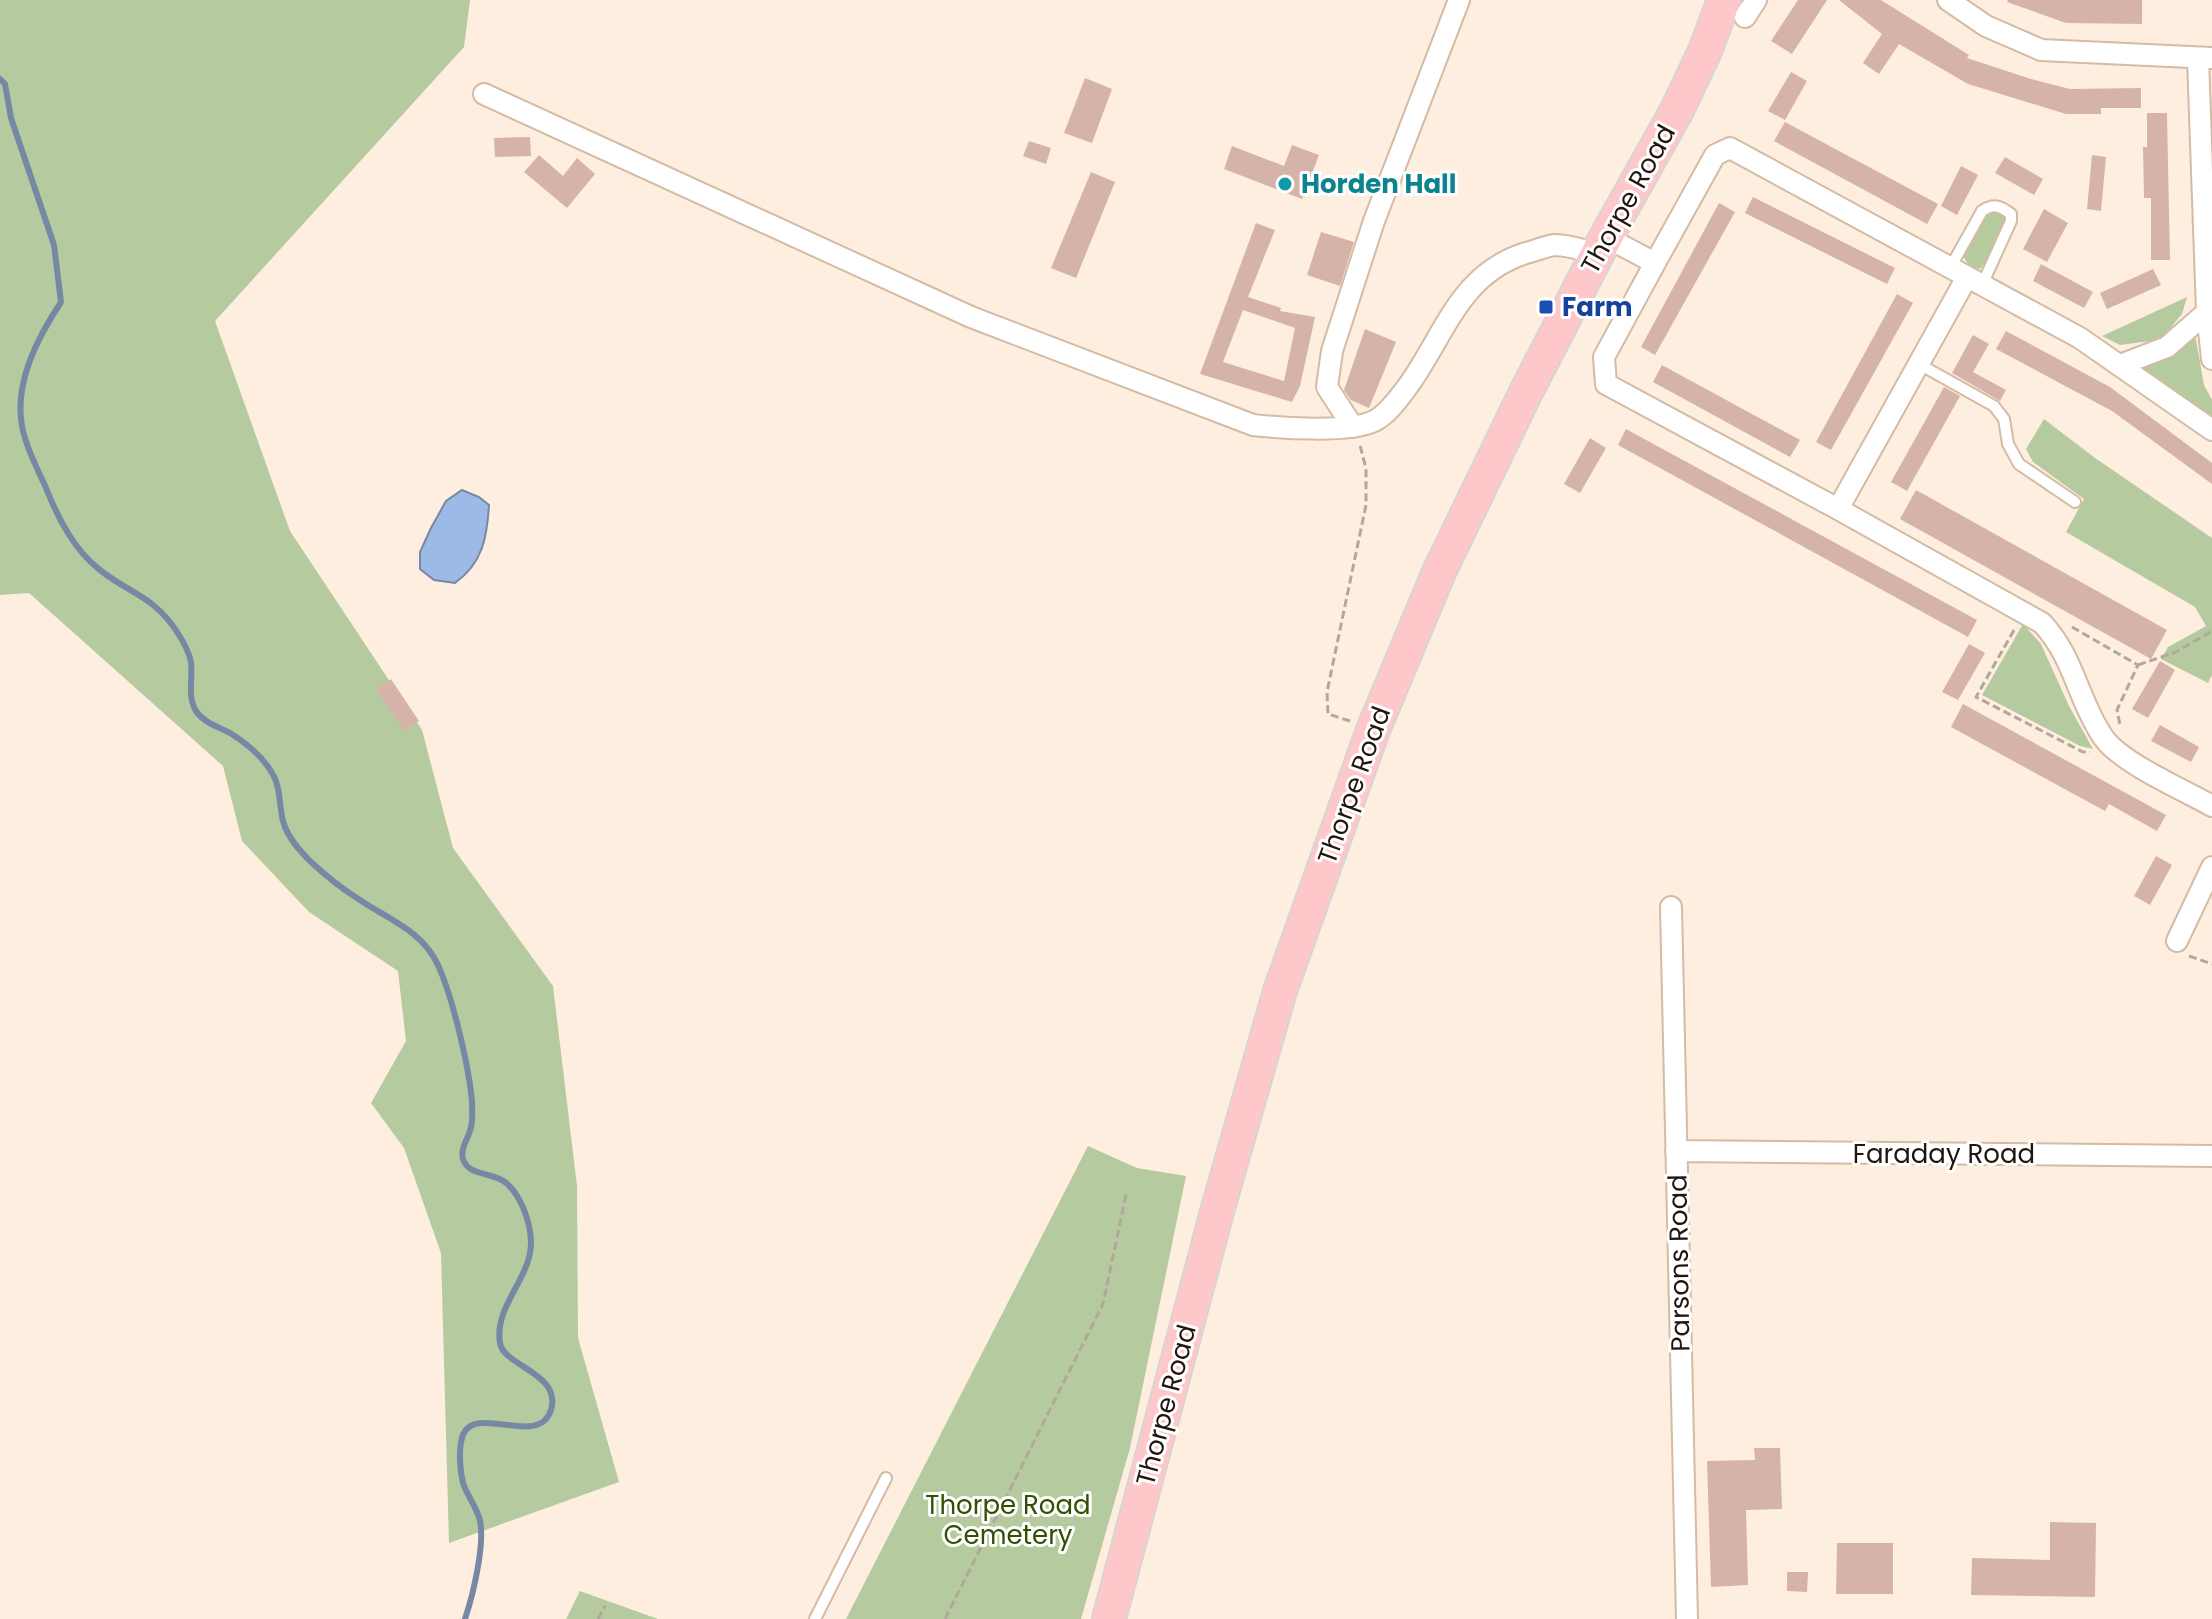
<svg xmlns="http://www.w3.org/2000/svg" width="2212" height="1619" font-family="Poppins,sans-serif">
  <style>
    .green { fill: #b6caa0 }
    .water { fill: #9db9e5; stroke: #7788a4; stroke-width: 2 }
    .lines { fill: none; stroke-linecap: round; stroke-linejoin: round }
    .stream { stroke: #7788a4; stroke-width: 6 }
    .building { fill: #d5b3a9; fill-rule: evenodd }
    .service-casing { stroke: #d4bba4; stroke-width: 14 }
    .minor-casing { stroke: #d4bba4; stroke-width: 24 }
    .primary-casing { stroke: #d7d5d4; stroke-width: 36 }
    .path { stroke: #b3a69a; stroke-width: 3; stroke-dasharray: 8 4; stroke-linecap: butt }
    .service { stroke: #fff; stroke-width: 10 }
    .minor { stroke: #fff; stroke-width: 20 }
    .primary { stroke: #fec7ca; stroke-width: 32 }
    .culture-dot { fill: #0f9aa8; stroke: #fff; stroke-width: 3 }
    .transit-dot { fill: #1a4fb4; stroke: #fff; stroke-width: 3 }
    .labels { text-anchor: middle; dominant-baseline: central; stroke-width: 6; stroke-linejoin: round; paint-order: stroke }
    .culture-label { font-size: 26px; font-weight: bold; fill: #0d838f; stroke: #fff; text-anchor: start }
    .street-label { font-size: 26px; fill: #1f160e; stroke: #fff }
    .transit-label { font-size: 26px; font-weight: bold; fill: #164399; stroke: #fff; text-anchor: start }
    .park-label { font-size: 26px; fill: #344e02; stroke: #fff }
  </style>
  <rect width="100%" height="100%" fill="#feeee0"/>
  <path class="green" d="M0,0H470L464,47L215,321L290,531L422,730L453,848L553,986L577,1186L578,1338L619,1482L449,1543L441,1253L404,1148L371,1103L406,1041L398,971L309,912L242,841L223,766L29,593L0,595Z
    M1994,209L2005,215L2007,221L1987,261L1980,269C1969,267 1965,263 1963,253L1986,213Z
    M2187,297L2182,314L2164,336L2150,341L2120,345L2102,336Z
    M2195,334L2204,385L2212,400V417L2143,369L2173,353Z
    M2044,419L2095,458L2212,538V675L2208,683L2161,659L2168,647L2206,626L2195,607L2066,532L2084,499L2033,462L2026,449Z
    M2023,624L2041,644L2069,706L2093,749L2080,746L1982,695Z
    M1088,1146L1137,1168L1186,1176L1130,1448L1081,1619H846Z
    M580,1591L658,1619H566Z"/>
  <path class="water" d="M462,490L479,497L489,505C487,537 483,563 455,583L434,580L420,569V552L431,528L446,501Z"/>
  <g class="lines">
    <path class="stream" d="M0,79L5,84L11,118L54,245L61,302C38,337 14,382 22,426C26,447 37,468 46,488C58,518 74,550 100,570C130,594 154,596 177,632C183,641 189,652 191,662C193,678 187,696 196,711C204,723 219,727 230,733C246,743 263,757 272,773C281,787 279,806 283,821C287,837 300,851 311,862C325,875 341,888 357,898C387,919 422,930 438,965C453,998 469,1067 472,1102C472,1110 473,1120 471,1127C469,1138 460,1147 463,1159C468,1176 492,1172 505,1182C521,1195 530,1221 531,1241C532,1278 494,1305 500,1343C503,1366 562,1373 551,1410C538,1451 468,1397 461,1442C459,1454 460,1471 463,1483C467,1496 477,1507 480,1521C485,1545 473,1595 465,1619"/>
  </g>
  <path class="building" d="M1798,0H1827L1792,54L1771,41Z
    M1839,0H1881L1969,55L1967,58L2031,79L2070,89L2141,88V108H2101V114H2066L1968,84L1899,44L1879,74L1863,63L1882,34Z
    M2008,0H2142V24L2066,23L2007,2Z
    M1791,72L1807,81L1785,120L1768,111Z
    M1085,78L1112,89L1092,143L1064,133Z
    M2147,113H2167L2170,260H2151V198H2144L2143,147H2147Z
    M1785,122L1938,204L1927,224L1774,141Z
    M530,137L531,156L495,157L494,138Z
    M1029,141L1051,148L1046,164L1023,156Z
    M1292,145L1319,155L1302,199L1224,169L1232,146L1284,166Z
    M539,155L563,176L577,158L595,174L567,208L524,172Z
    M2092,155L2106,157L2101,211L2087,209Z
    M2005,157L2043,179L2034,195L1995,173Z
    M1961,166L1978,175L1957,215L1941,206Z
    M1091,172L1115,182L1076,278L1051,268Z
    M1753,197L1895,268L1887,284L1745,213Z
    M1719,203L1735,212L1655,355L1641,347Z
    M2044,209L2068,223L2047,262L2023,249Z
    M1256,223L1275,230L1248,297L1281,308L1280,311L1315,317L1300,386L1292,402L1200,374ZM1243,310L1295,328L1284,381L1223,362Z
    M1321,232L1354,242L1340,286L1307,275Z
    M2041,264L2093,292L2084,308L2033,281Z
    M2153,269L2161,285L2107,309L2100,293Z
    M1897,294L1913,303L1831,450L1816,442Z
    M1365,329L1396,342L1369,408L1351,400L1344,390Z
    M2006,331L2110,387L2212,463V484L2112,411L1996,349Z
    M1973,335L1989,344L1973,372L2006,390L2000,401L1952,373Z
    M1662,365L1800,440L1790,457L1653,382Z
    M1944,387L1960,396L1907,491L1891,482Z
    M1626,429L1977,620L1968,637L1618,445Z
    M1590,438L1606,448L1580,493L1564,484Z
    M1916,490L2167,630L2151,659L1900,519Z
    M1969,644L1985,653L1958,700L1942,692Z
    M2160,661L2175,670L2148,718L2132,709Z
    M391,679L419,721L404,731L376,689Z
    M1963,704L2166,815L2157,831L2109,804L2105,811L1951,727Z
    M2160,725L2199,747L2191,762L2151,741Z
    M2156,856L2172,865L2150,905L2134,896Z
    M1754,1448H1780L1782,1509L1746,1510L1748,1585L1711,1587L1707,1461L1755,1460Z
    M2050,1522L2096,1523L2095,1597L1971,1595L1972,1558L2050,1560Z
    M1837,1543H1893V1594H1836Z
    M1787,1572H1808L1807,1592L1787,1591Z"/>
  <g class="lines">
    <g class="service-casing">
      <path id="service" d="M1950,268L1982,211C1994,203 2000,206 2011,214V221L1982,285
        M1919,364L1994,406L2004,419L2008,444L2019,464L2075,502
        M815,1619L886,1478"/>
    </g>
    <g class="minor-casing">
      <path id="minor" d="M1948,0L1986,26L2041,50L2212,58
        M1745,17L1756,0
        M2198,58L2207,312L2212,359
        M484,94L971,317L1253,425C1280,428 1350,433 1374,421C1387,415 1399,398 1408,386C1445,335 1459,274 1526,253C1535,251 1545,246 1555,245C1569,245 1583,250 1597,254
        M1606,237L1655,263L1604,357L1606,384L1838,509L2042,623C2074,657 2078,700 2103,737C2121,763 2182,789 2212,806
        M1655,263L1715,155L1730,148L2080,338L2212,430
        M2120,365L2167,347L2207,312
        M1353,427L1327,387L1332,351L1374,221L1459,0
        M1838,509L1967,277
        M1671,907L1687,1619
        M2177,941L2212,867
        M1676,1151L2212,1156"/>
    </g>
    <g class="primary-casing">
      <path id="primary" d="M1109,1619L1218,1208L1280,991L1373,730L1439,572L1525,394L1606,237L1677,110L1705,51L1724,0"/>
    </g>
    <path class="path" d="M2072,627L2138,665L2117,710L2120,725
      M2014,630L1976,697L2083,752H2090
      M2138,665L2176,652L2212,631
      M1350,721L1328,714L1327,692L1366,505V469L1360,445
      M2189,956L2212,964
      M598,1619L605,1606
      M945,1619L1103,1304L1126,1195"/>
    <use href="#service" class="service"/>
    <use href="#minor" class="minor"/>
    <use href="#primary" class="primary"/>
  </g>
  <circle class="culture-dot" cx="1285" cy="184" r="8"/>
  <rect class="transit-dot" x="1538" y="299" width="16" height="16" rx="4"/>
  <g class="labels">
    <g class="culture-label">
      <text x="1301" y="184">Horden Hall</text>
    </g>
    <g class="street-label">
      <text transform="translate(1628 199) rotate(-61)">Thorpe Road</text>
      <text transform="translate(1354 785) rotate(-70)">Thorpe Road</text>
      <text x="1944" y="1154">Faraday Road</text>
      <text transform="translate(1679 1263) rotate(-91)">Parsons Road</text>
      <text transform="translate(1166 1405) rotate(-75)">Thorpe Road</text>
    </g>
    <g class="transit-label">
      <text x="1562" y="307">Farm</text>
    </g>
    <g class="park-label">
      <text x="1008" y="1505">Thorpe Road<tspan x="1008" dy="30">Cemetery</tspan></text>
    </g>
  </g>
</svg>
